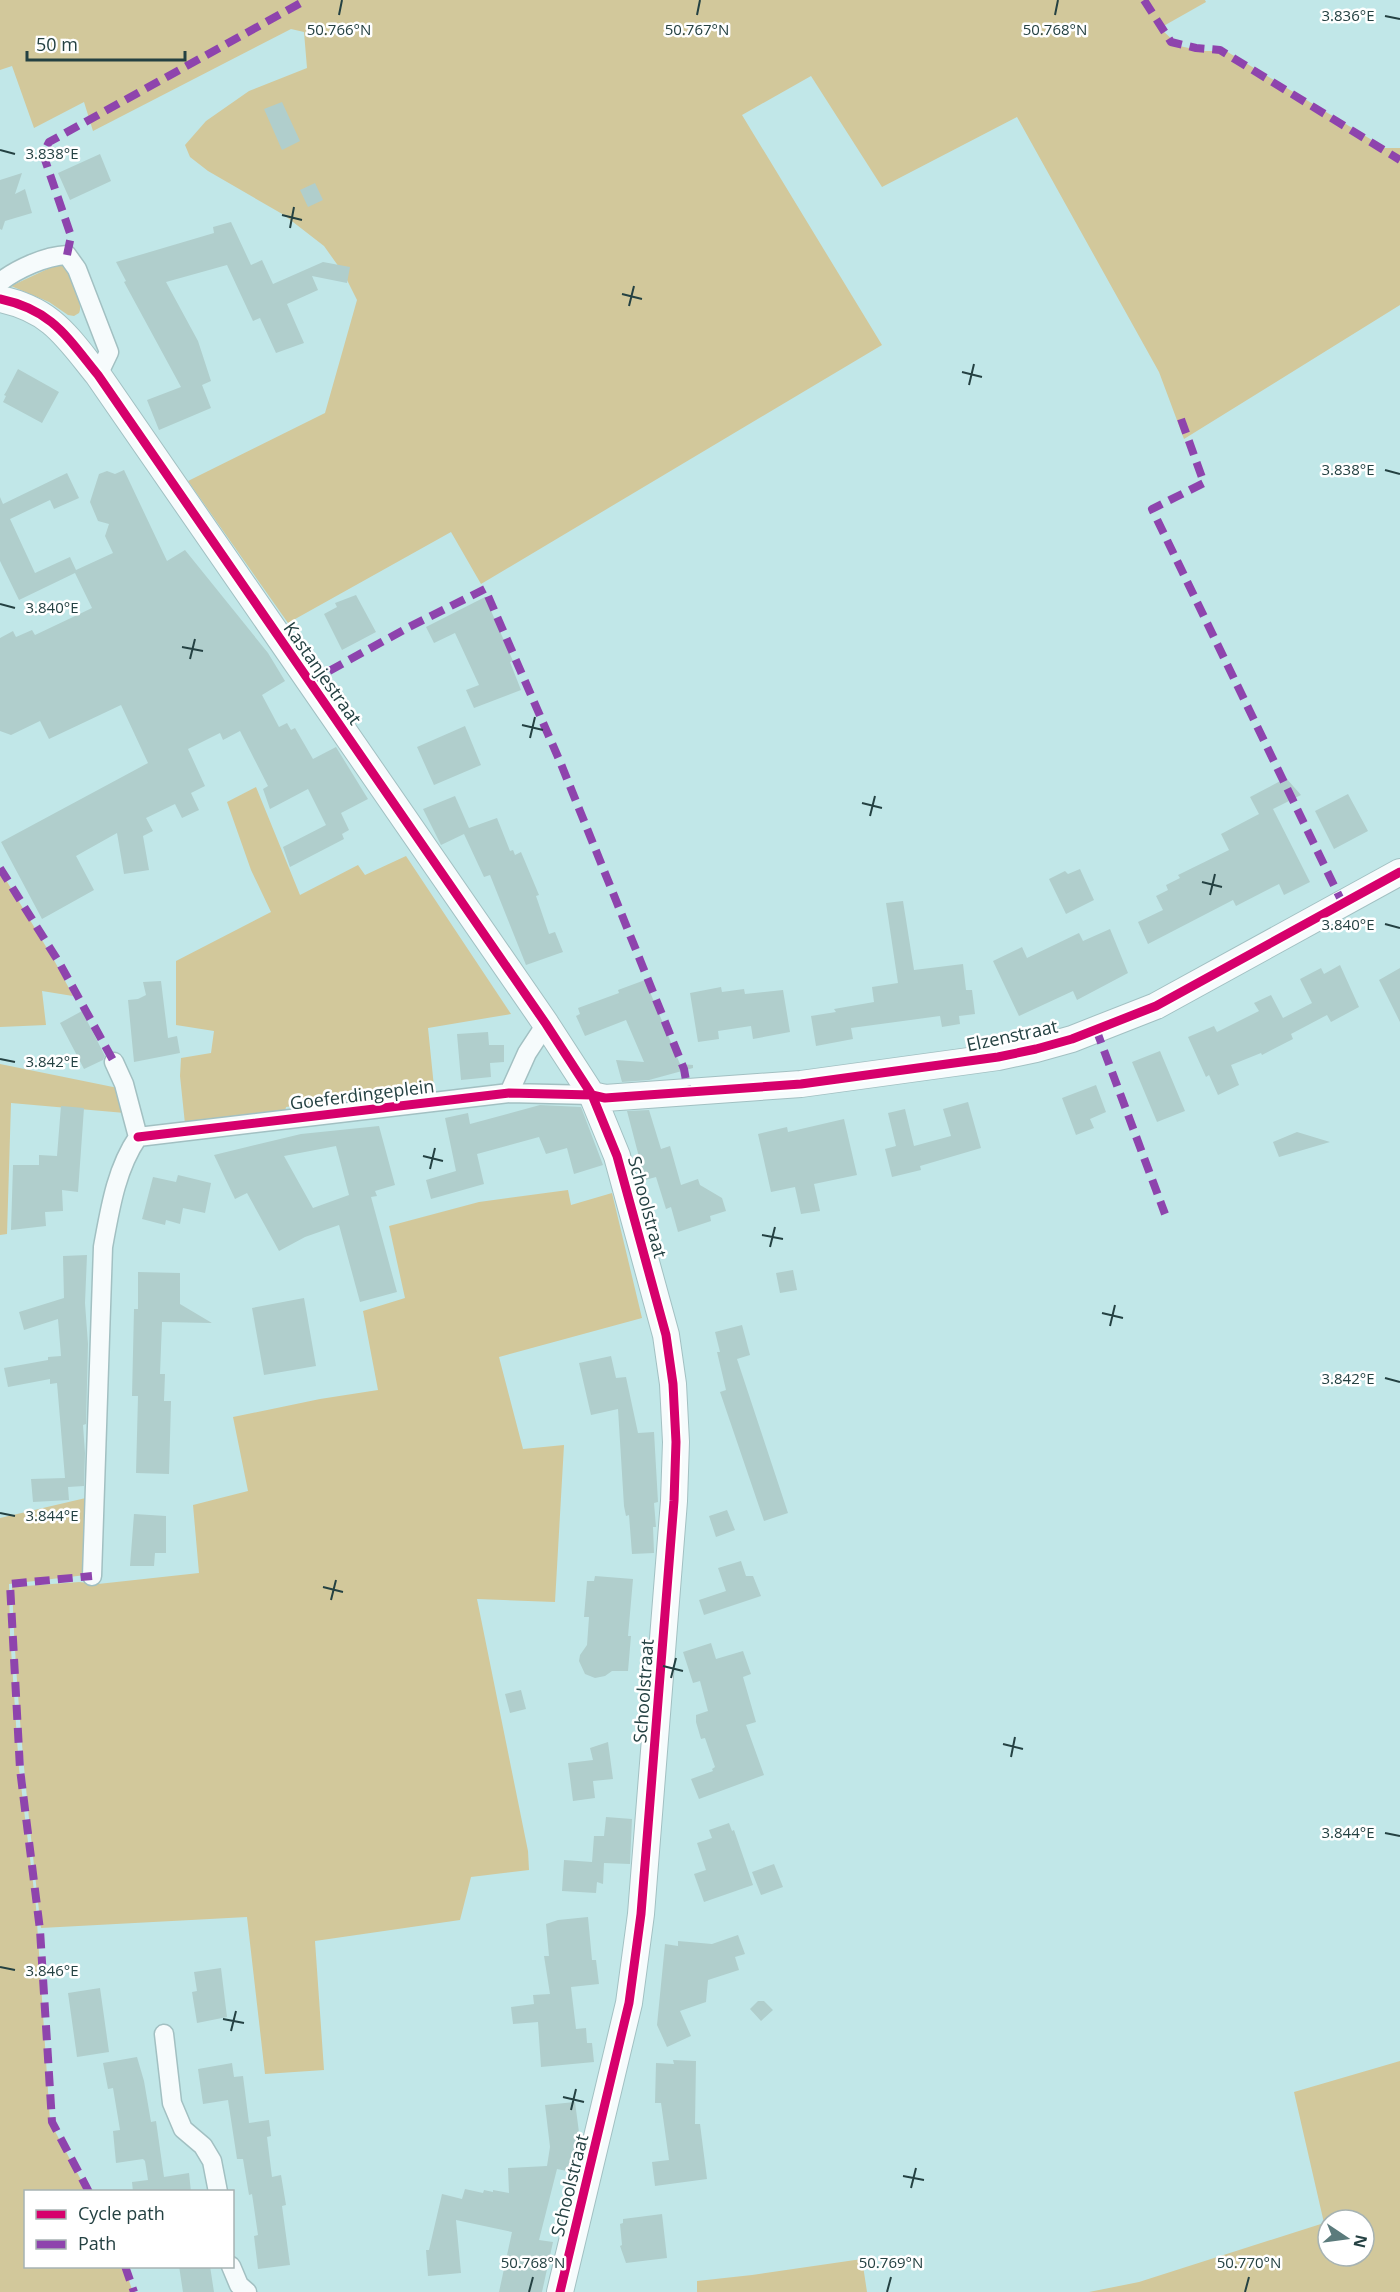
<svg xmlns="http://www.w3.org/2000/svg" width="1400" height="2292" font-family="'Open Sans',sans-serif">
  <style>
    .green { fill: #d2c89b; fill-rule: evenodd }
    .building { fill: #b0cecc; fill-rule: evenodd }
    .lines { fill: none; stroke-linecap: round; stroke-linejoin: round }
    .street-casing { stroke: #a2c0c2; stroke-width: 21 }
    .secondary-casing { stroke: #a2c0c2; stroke-width: 28 }
    .street { stroke: #f6fbfc; stroke-width: 18 }
    .secondary { stroke: #f6fbfc; stroke-width: 26 }
    .quiet { stroke: #8e44ad; stroke-width: 8; stroke-dasharray: 15 8; stroke-linecap: butt }
    .cycleway-casing { stroke: #fff; stroke-width: 13 }
    .cycleway { stroke: #d6006c; stroke-width: 9 }
    .ticks { fill: none; stroke: #244142; stroke-width: 2 }
    .labels { text-anchor: middle; dominant-baseline: central; stroke-width: 5; stroke-linejoin: round; paint-order: stroke }
    .street-label { font-size: 18px; fill: #244142; stroke: #fff }
    .ticks-label { font-size: 15px; text-anchor: middle; fill: #244142; stroke: #fff; stroke-width: 5; stroke-linejoin: round; paint-order: stroke }
  </style>
  <rect width="100%" height="100%" fill="#c1e7e8"/>
  <path class="green" d="M0,0H1205L1206,2L1160,28L1179,46L1204,51H1226L1385,148H1400V305L1184,439L1159,372L1017,117L882,187L811,76L742,115L882,345L481,584L451,532L288,623L188,481L325,413L357,300L344,274L324,246L284,215L208,171L190,157L185,145L206,121L249,91L307,68L304,32L291,29L93,131L84,102L34,128L12,66L0,70Z
    M62,264C71,270 84,304 79,313L74,316L68,315L49,302L11,286L56,265Z
    M256,787L300,895L358,865L365,875L406,856L511,1014L428,1028L434,1087L286,1107L285,1112L185,1124L180,1076L181,1058L211,1053L214,1031L176,1025V961L271,912L251,870L227,802Z
    M0,870L54,960L73,996L42,991L46,1025L0,1027Z
    M0,1064L118,1088L125,1113L11,1103L7,1234L0,1235Z
    M568,1190L571,1205L612,1193L642,1318L499,1357L523,1449L564,1445L555,1602L477,1599L528,1851L529,1870L471,1877L460,1920L315,1941L324,2070L265,2074L247,1917L41,1928C28,1814 16,1701 12,1587L79,1582L98,1584L199,1573L193,1505L248,1491L233,1417L320,1399L378,1390L363,1311L405,1298L389,1226L479,1202Z
    M90,1497L86,1575L9,1584L10,1634L19,1769L36,1907L50,2122L87,2191L26,2192V2266L124,2267L133,2292H0V1518Z
    M1400,2061V2292H1089L1139,2282L1324,2223L1294,2092ZM1328,2220H1364V2256H1328Z
    M862,2259L867,2292H697V2281L752,2275Z"/>
  <path class="building" d="M282,102L300,141L282,150L264,109Z
    M100,154L111,181L70,200L58,173Z
    M22,173L15,194L25,189L32,213L5,221L2,230L0,229V180Z
    M315,183L323,200L308,207L300,190Z
    M231,222L251,265L262,260L273,284L323,262L350,267L347,283L312,276L318,290L287,304L304,343L276,353L260,318L253,321L227,265L166,282L198,341L211,381L202,385L211,408L159,430L147,400L181,387L124,282L126,281L116,262L214,233L213,227Z
    M18,369L59,392L42,423L3,402L6,396L4,395L6,392Z
    M124,470L167,561L185,550L268,653L285,681L262,695L279,727L287,723L291,730L295,728L313,759L336,747L368,799L341,813L349,830L342,834L344,839L290,867L283,847L326,825L308,789L270,809L263,789L268,786L240,731L223,740L220,733L188,749L205,786L191,793L199,810L182,818L175,804L146,818L153,831L143,836L149,870L124,874L117,833L76,856L94,890L42,919L1,842L148,763L121,705L49,739L40,721L11,735L0,731V638L13,631L16,637L32,630L35,635L92,608L75,573L19,600L0,561V497L3,504L67,473L79,498L54,509L50,500L10,519L35,573L70,557L76,570L113,553L105,536L109,524L98,521L90,502L99,474L107,471L115,474Z
    M356,595L376,632L342,650L324,614L337,607L335,603Z
    M485,597L513,661L510,662L521,690L474,708L466,690L479,685L455,633L434,643L426,627Z
    M465,726L481,765L434,785L417,747Z
    M1286,778L1301,795L1273,809L1310,882L1284,895L1279,884L1236,906L1233,900L1148,944L1138,922L1163,910L1156,896L1168,890L1166,885L1180,878L1178,875L1229,850L1221,834L1259,814L1250,797Z
    M1348,794L1368,831L1334,849L1315,811Z
    M455,796L469,828L497,818L510,851L513,850L515,855L521,852L539,895L536,896L549,934L555,932L563,952L526,965L490,875L484,877L464,834L441,845L423,809Z
    M1080,869L1094,900L1066,914L1049,879L1065,871L1068,874Z
    M903,901L914,970L963,964L966,990H972L975,1014L959,1016L960,1024L942,1027L940,1016L851,1028L853,1039L816,1046L811,1016L836,1012L834,1009L874,1002L872,987L898,983L886,903Z
    M1110,929L1128,973L1077,1000L1073,991L1019,1016L993,961L1022,947L1027,958L1079,933L1083,941Z
    M1340,965L1359,1007L1331,1022L1327,1015L1291,1034L1293,1039L1262,1055L1261,1053L1231,1065L1239,1085L1218,1095L1209,1075L1206,1077L1188,1037L1214,1026L1217,1032L1259,1011L1254,1003L1271,995L1283,1018L1312,1003L1300,979L1321,968L1324,974Z
    M1400,968V1022L1379,980Z
    M645,980L680,1064L693,1065V1068L649,1080L622,1082L616,1060L644,1062L626,1020L585,1036L576,1016L580,1014L578,1008L619,993L618,990Z
    M161,981L168,1038L177,1036L180,1053L134,1062L128,1000L138,999L146,995L143,982Z
    M721,987L722,992L744,989L745,994L783,990L790,1032L753,1039L751,1026L718,1031L719,1039L698,1042L690,993Z
    M82,1011L105,1056L103,1060L84,1069L60,1023Z
    M488,1032L489,1045H504V1062L490,1063L491,1077L461,1080L457,1034Z
    M1160,1051L1185,1111L1157,1122L1132,1062Z
    M1096,1085L1106,1112L1090,1119L1094,1128L1076,1135L1062,1098Z
    M968,1102L981,1148L920,1166L921,1170L892,1177L885,1149L896,1146L888,1113L905,1109L914,1146L951,1136L943,1109Z
    M540,1105L581,1107L603,1165L574,1174L567,1148L546,1154L539,1137L477,1154L484,1184L431,1199L426,1180L456,1171L445,1118L468,1113L470,1124Z
    M61,1106L84,1108L78,1192L62,1190L63,1211L45,1212L46,1226L11,1230L13,1165H39V1155L57,1156Z
    M649,1110L661,1149L670,1146L681,1185L698,1179L700,1185L722,1198L726,1211L710,1216L711,1221L678,1232L671,1207L666,1209L656,1177L645,1180L627,1111Z
    M844,1119L857,1175L814,1184L820,1211L801,1214L795,1187L771,1192L758,1134L787,1127L788,1132Z
    M379,1126L395,1185L375,1191L377,1196L371,1197L397,1292L360,1302L339,1225L305,1237L279,1251L247,1193L235,1199L214,1155L301,1134ZM336,1146L349,1195L313,1208L284,1156Z
    M1297,1132L1330,1142L1279,1157L1273,1142Z
    M178,1175L211,1183L205,1213L183,1208L180,1224L166,1220L165,1225L142,1219L153,1177L176,1182Z
    M87,1255L85,1303L88,1344L86,1424L83,1425L85,1453L84,1486L68,1487L69,1500L33,1502L31,1479L65,1478L57,1383L50,1384V1379L8,1387L4,1368L48,1360V1357L61,1356L58,1319L24,1330L19,1312L64,1298L63,1256Z
    M793,1270L797,1290L780,1293L776,1273Z
    M138,1272L180,1273V1304L212,1323L162,1322L160,1374H165L164,1401H171L169,1474L136,1473L138,1396H132L134,1309H138Z
    M304,1298L316,1366L264,1375L252,1308Z
    M742,1325L750,1355L737,1359L788,1513L764,1521L720,1392L726,1390L717,1352H720L715,1332Z
    M611,1356L616,1378L626,1377L638,1433L654,1432L658,1502L654,1503L656,1527H653L654,1553L632,1554L629,1515L626,1516L624,1506L618,1409L591,1415L579,1363Z
    M727,1510L735,1530L716,1537L709,1516Z
    M134,1514L166,1516V1553H155L154,1566H130Z
    M741,1561L746,1576H753L761,1596L704,1615L699,1600L726,1591L718,1568Z
    M595,1576L633,1579L628,1636H631L628,1671H612L605,1676L595,1678L585,1674L579,1661L580,1655L587,1645L589,1617H584L587,1581H594Z
    M711,1643L716,1659L743,1651L751,1674L743,1677L756,1722L746,1725L764,1775L699,1799L691,1779L713,1771L712,1769L715,1767L705,1738L701,1739L696,1722V1715L708,1711L700,1681L693,1683L683,1652Z
    M521,1690L526,1709L510,1713L505,1694Z
    M608,1742L613,1779L593,1781L595,1798L573,1801L568,1763L593,1760L590,1748Z
    M606,1817L632,1819L630,1864L604,1863L603,1884L597,1882L596,1893L562,1891L564,1860L592,1862L594,1836H604Z
    M729,1823L732,1831L734,1830L753,1885L704,1902L694,1874L706,1870L697,1843L712,1838L709,1830Z
    M774,1864L783,1887L761,1895L752,1872Z
    M588,1917L592,1960H596L599,1984L571,1987L576,2029L586,2028L587,2043H592L594,2062L541,2067L538,2022L513,2024L511,2007L534,2004L533,1995L550,1994L544,1956H549L546,1924L558,1920Z
    M738,1935L745,1954L735,1957L739,1970L708,1980L706,2002L680,2011L691,2036L667,2047L657,2025L665,1944L678,1946V1941L712,1944Z
    M221,1968L227,2017L197,2023L192,1992L197,1991L194,1972Z
    M100,1988L109,2052L77,2057L68,1993Z
    M758,2001H764L773,2010L761,2021L750,2009Z
    M137,2057L144,2081L151,2122L156,2121L164,2177L189,2173L191,2192H133L132,2182L148,2180L145,2161L143,2159L116,2163L113,2131L120,2130L113,2088L108,2089L103,2063Z
    M673,2060L696,2061L695,2124H700L707,2179L655,2186L652,2162L669,2160L661,2103H655L656,2063L674,2064Z
    M232,2063L234,2077L243,2076L249,2123L269,2120L271,2136L267,2137L272,2177L281,2175L286,2205L282,2206L290,2265L258,2269L254,2236L258,2235L252,2194L249,2195L243,2159H237L228,2100L203,2104L198,2069Z
    M575,2102L580,2140L572,2172L557,2169L539,2240L553,2242L542,2292H499L512,2232L456,2220L461,2273L428,2276L426,2250H429L442,2194L462,2199L465,2189L483,2193L484,2190L493,2192V2190L509,2193L508,2168L547,2166L550,2147L545,2105Z
    M662,2214L667,2258L626,2263L620,2246L622,2245L620,2224L623,2223V2219Z
    M179,2266H210L214,2292H183Z"/>
  <g class="lines">
    <g class="street-casing">
      <path id="street" d="M0,282C17,269 45,256 67,255L77,269L109,352L98,375
        M509,1093L527,1053L546,1024
        M138,1137L509,1093L592,1095
        M92,1576L103,1247C110,1209 116,1169 138,1137L124,1084L114,1062
        M164,2034L172,2103L183,2129L203,2146L212,2161L218,2192
        M231,2266L239,2285L247,2292"/>
    </g>
    <g class="secondary-casing">
      <path id="secondary" d="M0,299C52,310 67,337 98,375L546,1024L592,1095L617,1156L666,1335L673,1384L676,1442L674,1501L641,1914L629,2003L560,2292
        M592,1095L605,1098L801,1084L998,1057L1036,1049L1072,1039L1156,1006L1400,872"/>
    </g>
    <use href="#street" class="street"/>
    <use href="#secondary" class="secondary"/>
    <path class="quiet" d="M1144,0L1171,42L1196,48L1220,50L1400,160
      M67,255L71,236L43,154L49,142L306,0
      M1181,419L1204,483L1152,509L1343,904
      M309,682L409,627L485,589L561,764L684,1069L688,1092
      M0,868L60,964L114,1062
      M1096,1029L1165,1214
      M89,2192L52,2122L40,1930L20,1769L10,1584L92,1576
      M125,2266L134,2292"/>
    <g class="cycleway-casing">
      <path id="cycleway" d="M0,299C52,310 67,337 98,375L546,1024L592,1095L617,1156L666,1335L673,1384L676,1442L674,1501L641,1914L629,2003L560,2292
        M138,1137L509,1093L592,1095L605,1098L801,1084L998,1057L1036,1049L1072,1039L1156,1006L1400,872"/>
    </g>
    <use href="#cycleway" class="cycleway"/>
  </g>
  <path class="ticks" d="M339,15L342,0M697,15L700,0M1055,15L1058,0M1385,16L1400,19M0,150L15,154M282,215L302,220M290,228L294,207M622,294L642,299M629,306L634,286M962,372L982,377M969,385L974,364M1385,470L1400,474M0,604L15,608M182,647L203,651M190,659L195,639M522,725L543,730M530,738L535,717M862,803L882,808M870,816L875,796M1202,882L1222,887M1210,895L1215,874M1385,924L1400,928M0,1059L15,1062M423,1156L443,1161M430,1169L435,1148M762,1235L783,1239M770,1247L775,1227M1102,1313L1123,1318M1110,1326L1115,1305M1385,1378L1400,1382M0,1513L15,1516M323,1587L343,1592M331,1600L336,1580M663,1666L683,1671M671,1678L676,1658M1003,1744L1023,1749M1011,1757L1015,1737M1385,1833L1400,1836M0,1967L15,1970M223,2019L244,2023M231,2031L236,2011M563,2097L584,2102M571,2110L576,2089M903,2176L924,2180M911,2188L916,2168M529,2292L533,2277M887,2292L891,2277M1245,2292L1249,2277"/>
  <g class="labels">
    <g class="street-label">
      <text transform="translate(323 673) rotate(55)">Kastanjestraat</text>
      <text transform="translate(1012 1035) rotate(-12)">Elzenstraat</text>
      <text transform="translate(362 1094) rotate(-7)">Goeferdingeplein</text>
      <text transform="translate(648 1207) rotate(75)">Schoolstraat</text>
      <text transform="translate(643 1691) rotate(-86)">Schoolstraat</text>
      <text transform="translate(569 2185) rotate(-76)">Schoolstraat</text>
    </g>
  </g>
  <g class="ticks-label">
    <text x="1348" y="21">3.836°E</text>
    <text x="339" y="35">50.766°N</text>
    <text x="697" y="35">50.767°N</text>
    <text x="1055" y="35">50.768°N</text>
    <text x="52" y="159">3.838°E</text>
    <text x="1348" y="475">3.838°E</text>
    <text x="52" y="613">3.840°E</text>
    <text x="1348" y="930">3.840°E</text>
    <text x="52" y="1067">3.842°E</text>
    <text x="1348" y="1384">3.842°E</text>
    <text x="52" y="1521">3.844°E</text>
    <text x="1348" y="1838">3.844°E</text>
    <text x="52" y="1976">3.846°E</text>
    <text x="533" y="2268">50.768°N</text>
    <text x="891" y="2268">50.769°N</text>
    <text x="1249" y="2268">50.770°N</text>
  </g>
  <rect x="24" y="2190" width="210" height="78" fill="#ffffff" stroke="#a7b3b3" stroke-width="1.5"/>
  <rect x="36" y="2210" width="30" height="9" fill="#d6006c" stroke="#a7b3b3" stroke-width="1.5"/>
  <text x="78" y="2220" font-size="18" fill="#244142">Cycle path</text>
  <rect x="36" y="2240" width="30" height="9" fill="#8e44ad" stroke="#a7b3b3" stroke-width="1.5"/>
  <text x="78" y="2250" font-size="18" fill="#244142">Path</text>
  <g transform="translate(1346 2238) rotate(103)"><circle r="28" fill="#ffffff" stroke="#a7b3b3" stroke-width="1.5"/>
  <path d="M0-4.5L10 22L0 15L-10 22Z" fill="#5b7b7c"/>
  <text y="-9" font-size="16" font-weight="bold" text-anchor="middle" fill="#244142">N</text>
  </g>
  <path d="M27 51v9h158v-9" fill="none" stroke="#244142" stroke-width="3"/>
  <text x="36" y="51" font-size="18" fill="#244142" stroke="#ffffff" stroke-width="4.5" paint-order="stroke">50 m</text>
</svg>
